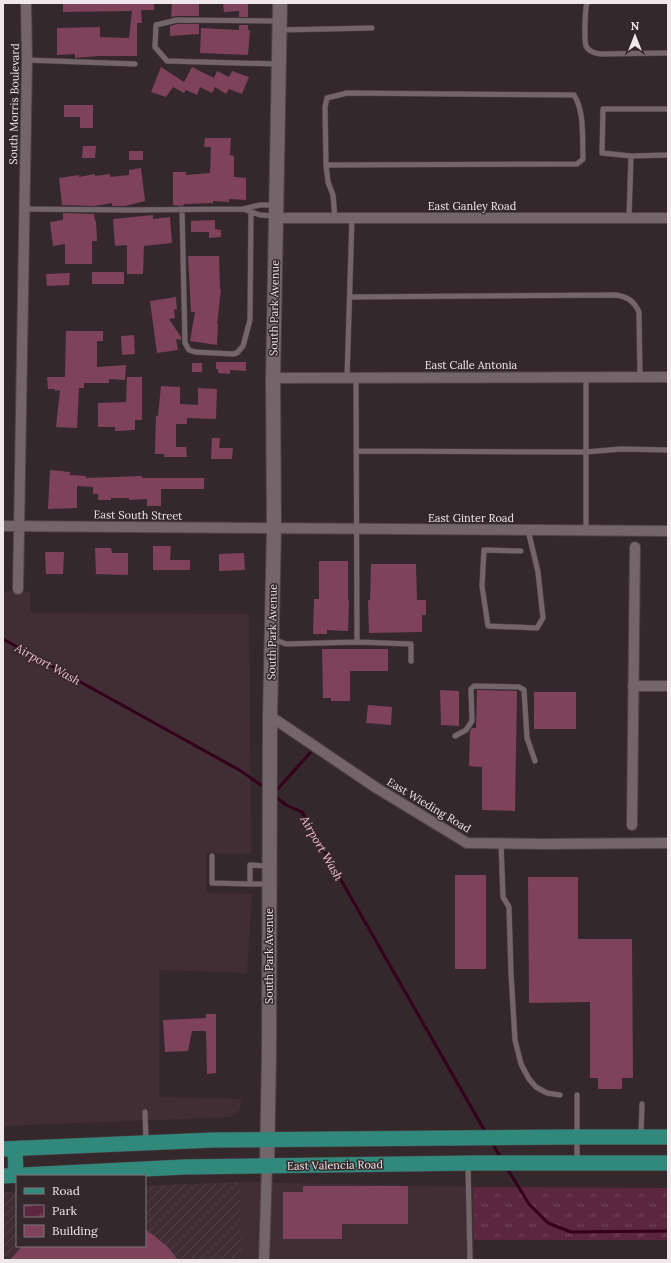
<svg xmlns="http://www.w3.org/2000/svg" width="671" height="1263" font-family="Lora,serif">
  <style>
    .built { fill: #412e35 }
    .industrial { fill: url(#industrial-furrows) }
    .park { fill: url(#park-tufts) }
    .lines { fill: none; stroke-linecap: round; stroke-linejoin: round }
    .stream { stroke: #34001b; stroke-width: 3 }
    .building { fill: #7e425b }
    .service-casing { stroke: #4e4448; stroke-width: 6 }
    .minor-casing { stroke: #4e4448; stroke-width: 12 }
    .secondary-casing { stroke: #4e4448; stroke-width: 16 }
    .primary-casing { stroke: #4e4448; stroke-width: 16 }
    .service { stroke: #73656a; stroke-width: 5 }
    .minor { stroke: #73656a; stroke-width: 10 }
    .secondary { stroke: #73656a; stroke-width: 14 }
    .primary { stroke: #30897a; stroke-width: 15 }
    .labels { text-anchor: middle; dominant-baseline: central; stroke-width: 3; stroke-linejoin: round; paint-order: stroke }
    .street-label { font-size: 11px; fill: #efe7ea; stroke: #34282c }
    .water-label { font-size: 12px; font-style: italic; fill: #f8bfd4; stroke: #34282c }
  </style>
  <defs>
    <pattern id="industrial-furrows" width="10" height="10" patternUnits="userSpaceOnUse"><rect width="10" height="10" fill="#412e35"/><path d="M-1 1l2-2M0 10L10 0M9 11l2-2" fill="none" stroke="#544249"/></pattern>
    <pattern id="park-tufts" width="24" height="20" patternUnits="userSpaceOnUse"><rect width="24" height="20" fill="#5b273e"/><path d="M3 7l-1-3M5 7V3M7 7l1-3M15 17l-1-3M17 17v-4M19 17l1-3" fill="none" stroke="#73465a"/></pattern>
  </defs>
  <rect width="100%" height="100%" fill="#34282c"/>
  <path class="built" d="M3,591L30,592V613L249,614L251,854L206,853V893L252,894L247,973L159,970V1097L241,1099L240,1110L231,1117L3,1126Z
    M240,1182L474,1187V1260H3V1192H17V1246H145V1186Z"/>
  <path class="industrial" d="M240,1182L242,1260H3V1192H17V1246H145V1186Z"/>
  <path class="park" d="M474,1187L668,1188V1240H474Z"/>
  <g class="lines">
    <path class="stream" d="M3,639L241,771L265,788
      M275,792L310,753
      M274,795L286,805L302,812L486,1133
      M492,1143L501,1158
      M507,1168L529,1204L548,1223L571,1232L668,1231"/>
  </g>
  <path class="building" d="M63,3H154V10H141L142,23H137V56H99L75,58V54L57,55V28L100,27V37L129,38L132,11L63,12Z
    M172,3H199V16H177L171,17Z
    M223,3H248V17H239V11L224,12Z
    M177,24H199V34L170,36V26Z
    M239,25H248V30H250L248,55L200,53L201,28L239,30Z
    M161,67L184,82L192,67L214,78L217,71L229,77L232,71L249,77L242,94L229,89L226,94L215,87L212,93L200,87L197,95L186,90L184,93L173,87L166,97L151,92Z
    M64,105H93V128H80V117H64Z
    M205,138H231L230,155L234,156V177L246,178V200L229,199V202L213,201V203L184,204V205L180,206L173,205V172H186V175L210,173L211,147H204Z
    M83,146H96L95,158H82Z
    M129,151H143V160H129Z
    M141,168L145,201L125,206H112V203L95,206L62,205L59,178L79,175V177L95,174V176L110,174V177L129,175V170Z
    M63,213L95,214H94L95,221H96L97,241H92V264H65V244L53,246L50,222L63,220Z
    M153,215V219L170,217L172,243L144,246L143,274H127V245L115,246L113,219Z
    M215,220V229L221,230V237L209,238V232H191V221Z
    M188,256H219L220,289H221L217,324H218L217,345L190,341L195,312H191Z
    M92,272H124V284H92Z
    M70,273L69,285L47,286L46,274Z
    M176,297L177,310L174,309L175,318L169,319L181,337V340L176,339L178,350L157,353L150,301Z
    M66,331H103V341H97V367L126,365L125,380L109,379V383H84V388H79L77,428L56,427L60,390L55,391V389H48L47,377H65Z
    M134,335L135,354L122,355L121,336Z
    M216,362H246V371L230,370V374L218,373V369H216Z
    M192,363H202V372H192Z
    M127,377H142V420H135V430L115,431V427H98V403L126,402Z
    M161,386L180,387V404L198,405V388L217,389L216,419L187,418V424H176V447H186L187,457H164V454H155L156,416H158Z
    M212,438H220L219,448H233L232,459H211Z
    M50,470L70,472V475L86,476V478L142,476V478H204V489H161V506H147V499L129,500V498H111V500H98V494H93V487L77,486V508L48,509Z
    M153,546H171L170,560H190V570H153Z
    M95,548H111L112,553H128V575L96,574Z
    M45,552H64L63,574H46Z
    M244,553L245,570L219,571V554Z
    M319,561H348V600H349L348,631L327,630V634H313L314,599H319Z
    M371,564H416L417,600H426V615H422V632L369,633L368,600H370Z
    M322,649H388V671H350V701H331V698H323Z
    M440,690L459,691V726L441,725Z
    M477,690L517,691L515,811L482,810V767L469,766L470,731L472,728H476Z
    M534,692H576V729H534Z
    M368,705L392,707L391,725L366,723Z
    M455,875H486V969H455Z
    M528,877H578V939H632L633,1078H622V1089H598V1078H590V1002L529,1003Z
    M206,1014H216V1073L207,1074L206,1031H192L188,1051L165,1052L163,1020L206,1018Z
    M303,1186H408V1224H342V1239H283V1192H303Z
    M145,1230L152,1234L168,1247L178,1260H10L22,1246H145Z"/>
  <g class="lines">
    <g class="service-casing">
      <path id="service" d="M587,3C585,10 584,39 586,46C588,51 594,53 600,54L668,53
        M280,30L372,28
        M27,60L135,64
        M277,64L167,61L155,47L156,25L177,20L279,21
        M668,109H603L602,153L631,156L668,155
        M326,165L577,164L583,159C582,139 585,112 574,95L347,93L327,98L325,107L326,165L328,182L333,195L335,218
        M275,205H260L243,209L260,215L275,216
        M24,209L130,210L243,209
        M182,209L185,343L189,350L195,352L233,354L237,353L243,346L250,320L251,212
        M629,218L631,156
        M350,297L616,295C628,297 634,301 639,312L640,377
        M586,377V531
        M347,378L352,218
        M356,378L357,642L411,644V661
        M356,451L586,452L621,449L668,450
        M521,551L484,550L482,586L488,626L537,628L543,618L538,572L528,530
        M273,639L286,644L357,642
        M455,736L466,730L472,721L471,689L474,686L519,687L524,690L527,738L535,761
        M501,843L503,897L509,907L511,973L515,1040L521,1064L529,1079L536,1087L547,1093L560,1095
        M212,856V883L250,884V865L268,866
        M250,884H269
        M577,1095V1162
        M145,1112L146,1141
        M641,1135L642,1104
        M468,1165L470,1260"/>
    </g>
    <g class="minor-casing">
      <path id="minor" d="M275,218H668
        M273,378L668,377
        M3,526L668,531
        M18,589L27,60L26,3
        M633,686H668
        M270,716L375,787L467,843L542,844L668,843
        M632,825L635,547
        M264,1260L267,1166"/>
    </g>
    <g class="secondary-casing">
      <path id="secondary" d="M267,1166L269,1054L270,716L274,528L273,378L280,3"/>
    </g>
    <g class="primary-casing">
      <path id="primary" d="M3,1149L213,1140L575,1137H668
        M15,1149L16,1175
        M3,1176L184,1167L475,1163H668"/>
    </g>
    <use href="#service" class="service"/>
    <use href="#minor" class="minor"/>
    <use href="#secondary" class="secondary"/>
    <use href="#primary" class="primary"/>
  </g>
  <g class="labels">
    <g class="street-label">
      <text transform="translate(14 104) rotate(-89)">South Morris Boulevard</text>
      <text x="472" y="206">East Ganley Road</text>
      <text transform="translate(274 308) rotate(-89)">South Park Avenue</text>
      <text x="471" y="365">East Calle Antonia</text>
      <text transform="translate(138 515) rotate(1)">East South Street</text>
      <text x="471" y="518">East Ginter Road</text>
      <text transform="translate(272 632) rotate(-89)">South Park Avenue</text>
      <text transform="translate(429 805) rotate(31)">East Wieding Road</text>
      <text transform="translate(269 956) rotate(-90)">South Park Avenue</text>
      <text transform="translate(335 1165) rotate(-1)">East Valencia Road</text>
    </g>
    <g class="water-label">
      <text transform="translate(48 664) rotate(29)">Airport Wash</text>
      <text transform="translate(322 848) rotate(60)">Airport Wash</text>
    </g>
  </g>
  <rect width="671" height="1263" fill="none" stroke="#efe7ea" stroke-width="8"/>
  <rect x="16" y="1175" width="130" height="72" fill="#34282c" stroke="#7f7478"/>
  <rect x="24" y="1188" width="20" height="6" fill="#30897a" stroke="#7f7478"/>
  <text x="52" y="1195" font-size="12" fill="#efe7ea">Road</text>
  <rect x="24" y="1205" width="20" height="12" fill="url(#park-tufts)" stroke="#7f7478"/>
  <text x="52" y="1215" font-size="12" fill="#efe7ea">Park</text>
  <rect x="24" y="1225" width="20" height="12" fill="#7e425b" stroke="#7f7478"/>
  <text x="52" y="1235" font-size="12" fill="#efe7ea">Building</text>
  <g transform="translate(635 36)" stroke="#34282c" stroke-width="3" paint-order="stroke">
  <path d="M0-3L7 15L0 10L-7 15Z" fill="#efe7ea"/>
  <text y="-6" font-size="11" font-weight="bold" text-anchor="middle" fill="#efe7ea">N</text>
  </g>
</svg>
